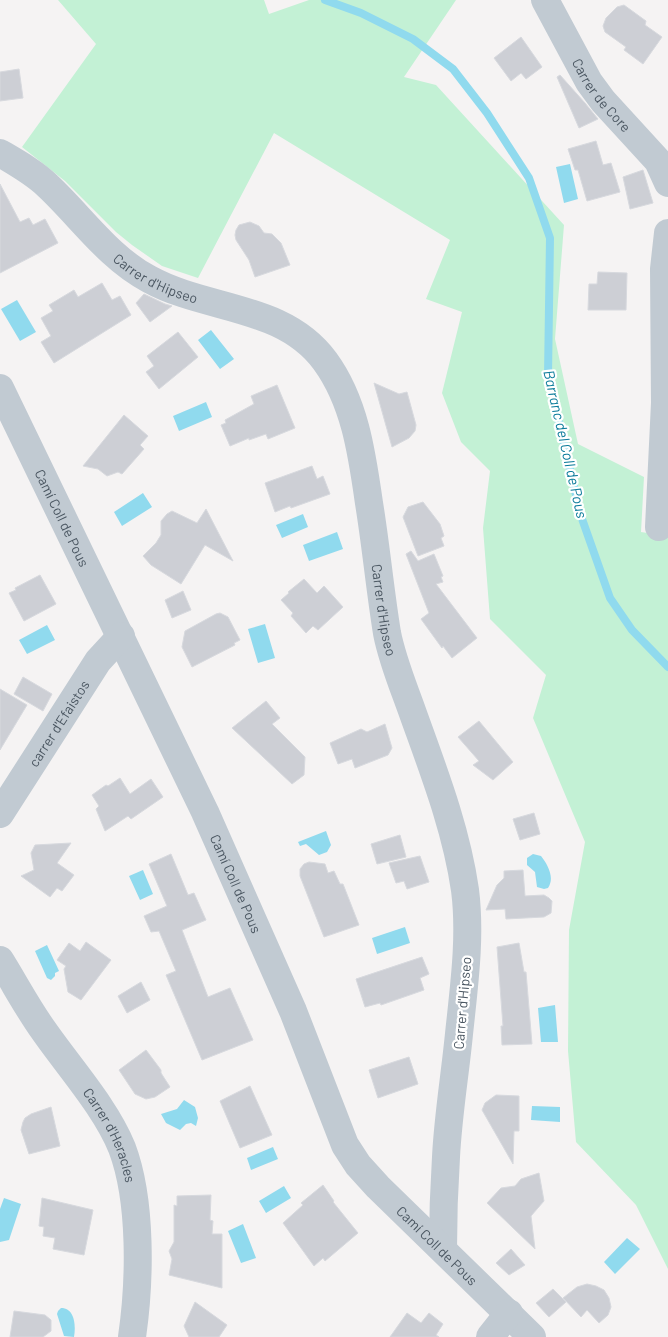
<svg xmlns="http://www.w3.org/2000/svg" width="668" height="1337" font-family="Barlow,sans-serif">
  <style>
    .green { fill: #c3f1d5 }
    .water { fill: #90daee }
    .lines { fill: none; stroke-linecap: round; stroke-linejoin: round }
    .stream { stroke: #90daee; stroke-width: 8 }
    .building { fill: #cdcfd5; stroke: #d7d9de }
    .minor { stroke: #c1cad2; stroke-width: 28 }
    .labels { text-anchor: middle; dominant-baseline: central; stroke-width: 4.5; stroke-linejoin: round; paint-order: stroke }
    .street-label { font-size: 14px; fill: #4a5661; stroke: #fff }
    .water-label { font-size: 15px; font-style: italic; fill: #0c7c9b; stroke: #fff }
  </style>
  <rect width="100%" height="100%" fill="#f5f3f3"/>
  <path class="green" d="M58,0H264L269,14L309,0H456L404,77L436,85L564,225L555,339L578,444L644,477L641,532L668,536V1269L636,1205L576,1142L568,1051L569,930L585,842L533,718L546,675L490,619L483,528L490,471L461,442L442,393L462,312L426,299L450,240L274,133L198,278L162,266L132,245L116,232L65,181L22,147L96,44Z"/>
  <path class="water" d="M570,164L578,199L564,203L556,167Z
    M17,300L36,332L20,341L1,309Z
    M211,330L234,359L220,369L198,340Z
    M206,402L212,417L179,431L173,416Z
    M143,493L152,507L122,526L114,512Z
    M303,514L308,527L282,538L276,525Z
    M337,532L343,549L309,561L303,545Z
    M265,624L275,658L258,663L248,629Z
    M47,625L55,640L27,654L19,640Z
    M326,831L331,845L327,852L319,855L306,844L300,846L298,842Z
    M533,854L541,856C548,865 555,878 548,888L544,889L537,887L535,872L527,865V858Z
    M143,870L153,894L140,900L129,876Z
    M405,927L410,943L377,954L372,938Z
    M47,945L59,971L55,973V976L51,980L47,978L35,951Z
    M555,1005L558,1042H541L538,1008Z
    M184,1100L195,1107L198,1118L196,1126L191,1123L186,1124L180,1130L166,1123L161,1114L177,1109Z
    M532,1106L560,1107V1122L531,1120Z
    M273,1147L278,1159L251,1170L247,1158Z
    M284,1186L291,1198L266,1213L259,1201Z
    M4,1198L21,1204L9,1240L0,1242V1209Z
    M243,1224L256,1258L241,1263L228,1231Z
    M627,1238L640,1249L615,1274L604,1262Z
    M61,1308C75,1308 76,1326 74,1337L64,1336L57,1314L58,1311Z"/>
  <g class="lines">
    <path class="stream" d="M325,0L361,13L413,39L453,69L487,113L529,178L550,238L548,376L581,516L610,598L632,630L668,667"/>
  </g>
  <path class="building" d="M624,5L646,21L645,25L662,37L643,64L624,50L626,47L605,32L603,26L606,18L617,7Z
    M521,37L542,67L526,79L521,73L511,81L494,58Z
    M19,69L23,98L0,101V72Z
    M560,75L585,103L598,119L579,128L557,77Z
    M596,141L603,165L611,163L620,192L587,201L578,170H575L568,149Z
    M643,170L653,203L630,209L623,177Z
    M0,184L20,222L29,218L33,225L45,219L58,243L0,273Z
    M250,222L259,226L264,233L272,234L281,243L290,265L255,277L249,260L236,240L235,235L236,230L239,225Z
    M598,272L627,273L626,310H588L589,284H597Z
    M102,283L112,300L120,296L131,315L54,363L41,342L51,336L41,318L53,311L49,305L74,290L78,297Z
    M144,294L165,304L172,306L150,322L136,303Z
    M178,332L198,357L159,389L146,372L154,366L147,356Z
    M374,383L399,394L407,392L416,425L415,431L409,438L392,447Z
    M277,385L295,428L268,439L266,434L249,440V438L230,446L221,425L226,423L225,420L254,404L251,396Z
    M124,415L148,436L140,445L144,449L122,474L118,472L107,476L98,469L83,466Z
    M312,466L317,479L323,476L330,494L291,508L290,506L275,512L265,483Z
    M423,502L440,524L444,536L441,538L444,546L418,556L403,517L408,507Z
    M206,509L233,561L205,545L181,584L151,565L143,556L156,543L161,535V521L167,514L172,511L197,523Z
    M411,551L418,561L434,554L443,576L441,577L443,582L436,584L477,638L452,658L443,646L442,648L421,619L429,613L406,554Z
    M40,575L56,604L24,621L9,593L16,590L15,588Z
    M304,579L317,593L324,586L343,607L318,630L313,626L306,633L291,616L293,613L281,600L289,593L288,592Z
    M183,591L191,610L172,618L165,600Z
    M220,613L228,617L240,640L234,643L235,645L192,667L182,647L185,631L216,614Z
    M23,677L52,694L43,711L14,694Z
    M0,689L27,705L0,750Z
    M266,701L280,718L272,724L305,757L304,775L292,784L232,728Z
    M479,721L513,762L493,780L473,765L479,761L458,737Z
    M385,724L392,748L388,755L355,768L352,759L338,764L330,743L361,729L367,732Z
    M120,778L130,794L151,779L163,797L131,819L128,816L105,831L96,809L99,806L92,795L106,785L108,786Z
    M534,813L540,834L520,840L513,819Z
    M400,835L406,857L377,864L371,844Z
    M71,843L57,863L74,875L62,891L57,888L50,897L21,876L34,870L31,853L35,845Z
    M171,854L188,895L194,893L206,920L182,930L208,997L230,988L253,1040L202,1060L166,975L176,971L159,931L151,932L144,916L167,906L149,864Z
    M420,856L429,882L407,889L404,881L396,883L389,863Z
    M309,862L325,864L328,873L334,871L340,884H343L359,925L324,937L300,876V869L304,864Z
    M523,870L525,896L544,895L549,898L552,901L551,913L544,917L506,919L505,909L486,910L497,885L504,878V871Z
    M86,942L111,960L81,1000L68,992L64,969L66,966L57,960L69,943L80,951Z
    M519,943L524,972H526L532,1044L502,1045L501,1026H503L497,947Z
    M422,957L429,974L420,978L424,990L381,1005L380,1003L365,1007L356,979Z
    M141,982L150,1000L127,1013L118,996Z
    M146,1050L161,1070V1073L170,1087L155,1097L146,1099L135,1094L119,1070Z
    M409,1057L418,1084L378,1098L369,1070Z
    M250,1086L272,1135L240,1148L220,1101Z
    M496,1095L519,1096V1131H514L513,1164L482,1110L485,1103Z
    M51,1107L60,1146L29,1154L21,1130L23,1122L25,1118L31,1114Z
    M539,1173L544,1201L531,1216L535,1249L487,1203L501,1188L515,1186L521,1179Z
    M323,1185L334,1201L333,1202L358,1233L325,1261L323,1258L314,1266L283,1223L303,1205L301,1203Z
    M211,1195L210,1220L213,1221L212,1234H222V1288L169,1275L172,1259L169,1251L174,1242V1205L177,1206V1196Z
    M42,1198L93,1210L84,1255L53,1249L55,1238L43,1236L44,1227L39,1226Z
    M511,1249L525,1265L509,1275L496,1263Z
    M587,1284L596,1286L604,1290L609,1298L611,1307L608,1315L599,1323L587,1310L581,1317L563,1298L577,1287Z
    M553,1289L566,1302L549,1317L536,1303Z
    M195,1302L227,1325L219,1337H189L184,1326Z
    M14,1311L45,1315L51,1320V1331L43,1337H10Z
    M407,1313L421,1323L429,1313L443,1324L436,1335L439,1337H390Z"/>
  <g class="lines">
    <g class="minor">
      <path id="s1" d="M545,0L589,82L603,101L658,161L668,183"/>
      <path id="s2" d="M0,153C17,163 35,173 48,186C81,217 109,258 149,279C207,311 283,304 325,361C355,402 362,454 369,503C376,546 380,590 387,633C392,659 402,683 411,708C432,767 456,827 465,890C471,937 464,986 459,1034C455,1075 448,1116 446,1157C444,1188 443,1219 443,1249"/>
      <path id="s3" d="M0,388L205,812L293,1011L345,1145L358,1165L378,1187L532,1337"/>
      <path d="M659,527L665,403L664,269L668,233"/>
      <path id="s4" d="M0,814L98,661L121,636"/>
      <path id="s5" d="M0,960C15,984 28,1009 44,1031C69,1067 106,1108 122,1148C142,1201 140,1282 132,1337"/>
      <path d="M490,1337L509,1313"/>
    </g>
  </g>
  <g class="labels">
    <g class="street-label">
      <text stroke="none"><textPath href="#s1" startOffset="111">Carrer de Core</textPath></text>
      <text stroke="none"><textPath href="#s2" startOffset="202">Carrer d'Hipseo</textPath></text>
      <text stroke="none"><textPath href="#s3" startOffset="144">Camí Coll de Pous</textPath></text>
      <text stroke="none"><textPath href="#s2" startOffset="652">Carrer d'Hipseo</textPath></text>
      <text stroke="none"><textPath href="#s4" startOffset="108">carrer d'Efaistos</textPath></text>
      <text stroke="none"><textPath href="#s3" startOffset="549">Camí Coll de Pous</textPath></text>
      <text transform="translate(462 1003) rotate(-85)">Carrer d'Hipseo</text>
      <text stroke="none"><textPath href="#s5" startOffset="208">Carrer d'Heracles</textPath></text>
      <text stroke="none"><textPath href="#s3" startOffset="969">Camí Coll de Pous</textPath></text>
    </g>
    <g class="water-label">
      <text transform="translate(566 444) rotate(77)">Barranc del Coll de Pous</text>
    </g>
  </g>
</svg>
